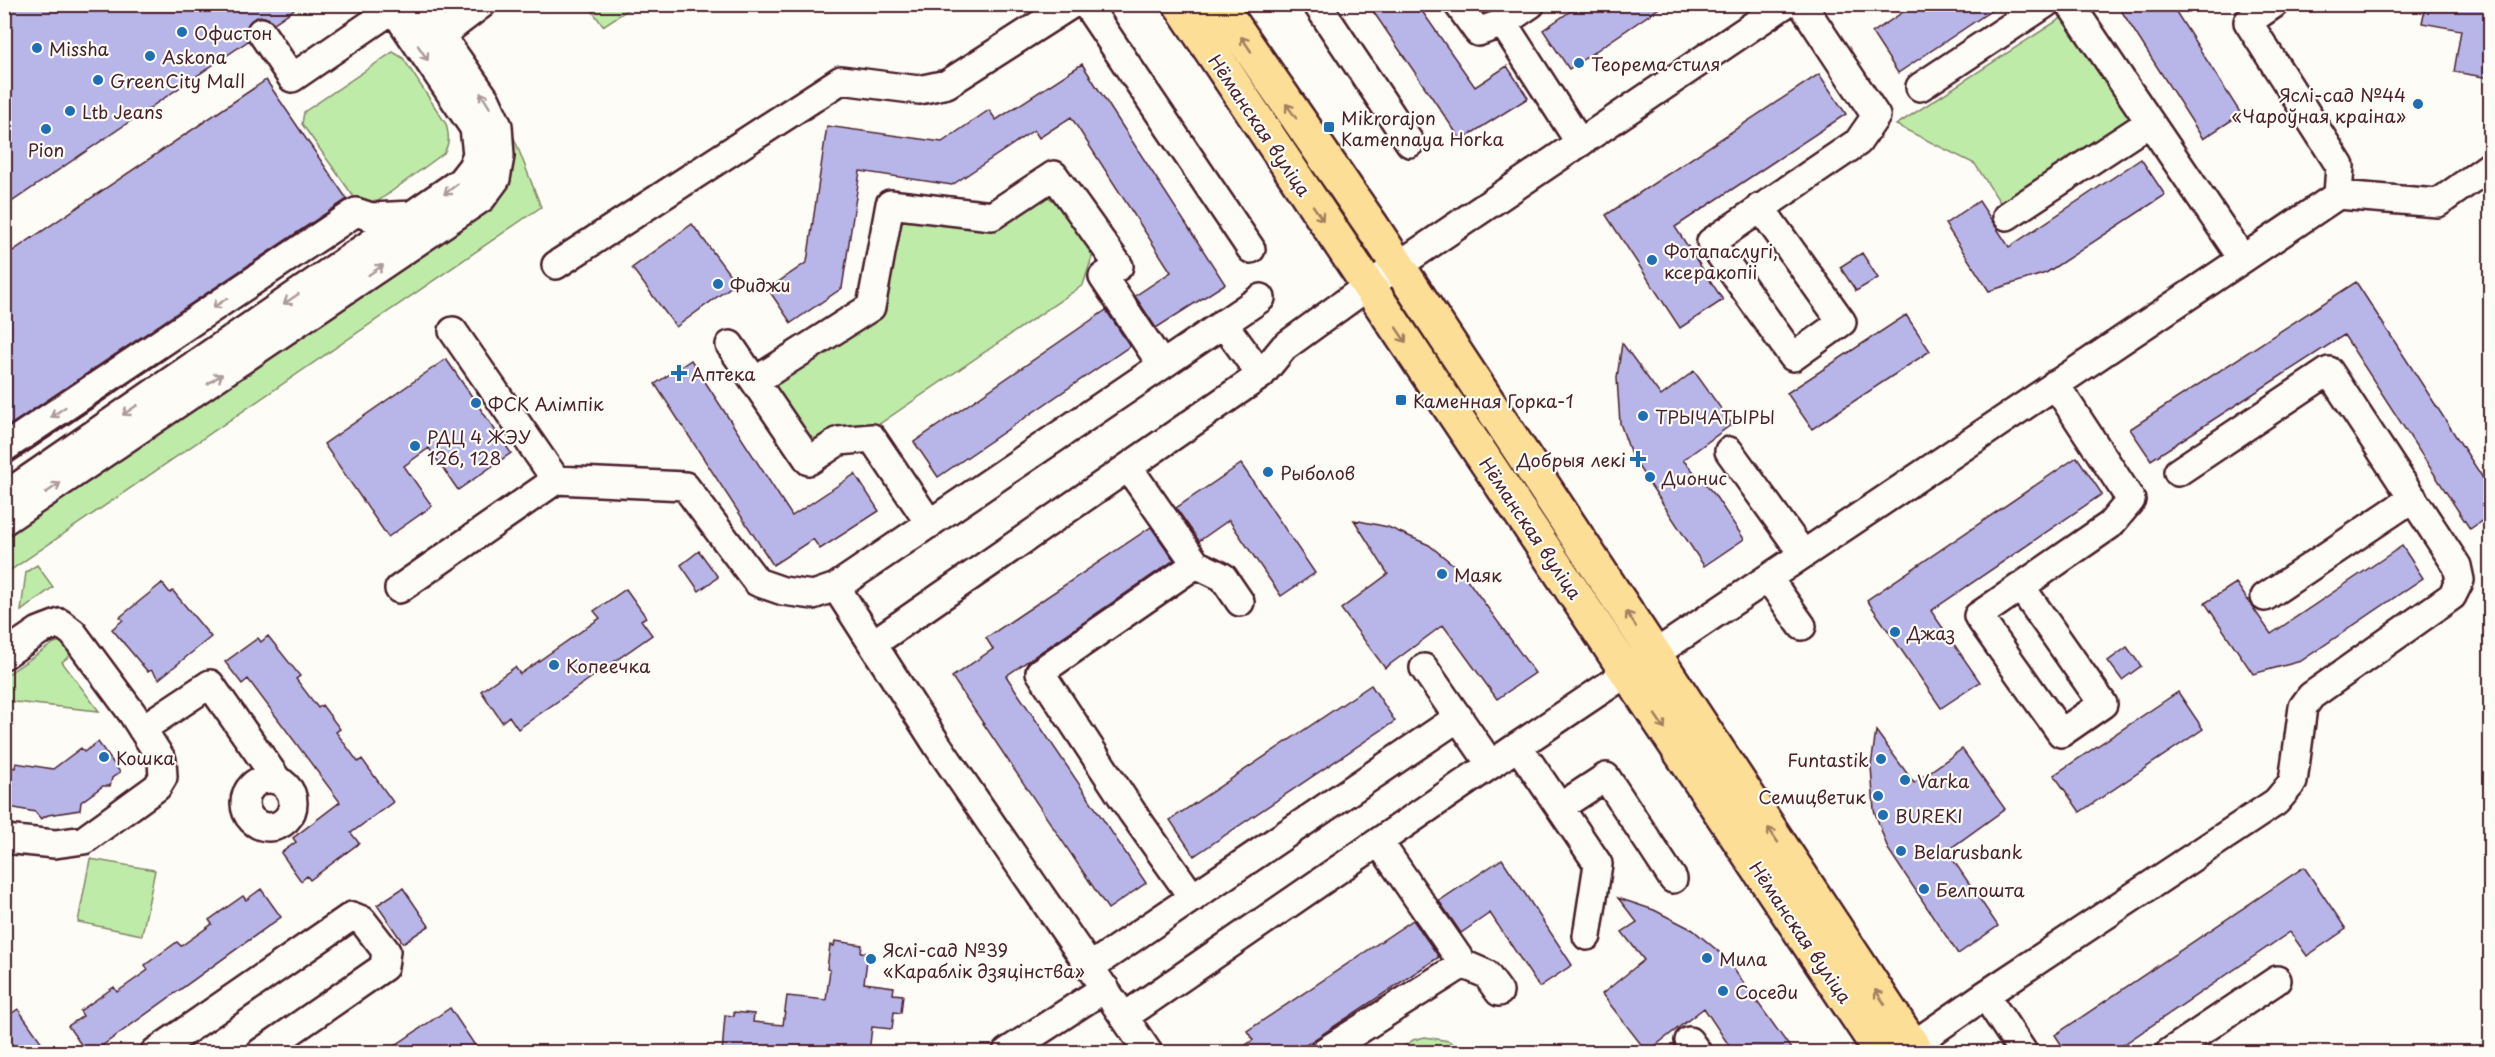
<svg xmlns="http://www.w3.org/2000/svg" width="2495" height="1057" font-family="'Playpen Sans',sans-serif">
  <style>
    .green { fill: #bfeba8; stroke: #84856a; stroke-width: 1.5 }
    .building { fill: #b8b6e8; stroke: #4a1f2b; stroke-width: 1.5 }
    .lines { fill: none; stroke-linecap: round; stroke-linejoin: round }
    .minor-casing { stroke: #4a1f2b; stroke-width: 32 }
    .major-casing { stroke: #4a1f2b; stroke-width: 38 }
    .minor { stroke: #fdfcf7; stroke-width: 27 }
    .major { stroke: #fcde96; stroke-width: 33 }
    .oneway { stroke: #a37e60 }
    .oneway2 { stroke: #ac999b }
    .poi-dot { fill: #1f6fb2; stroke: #fdfcf7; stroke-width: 2 }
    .labels { text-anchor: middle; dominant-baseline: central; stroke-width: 4.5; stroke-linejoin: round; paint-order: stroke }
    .poi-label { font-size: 18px; fill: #4a1f2b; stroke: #fdfcf7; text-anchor: start }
    .street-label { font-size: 18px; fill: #4a1f2b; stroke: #fdfcf7 }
  </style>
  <rect width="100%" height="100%" fill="#fdfcf7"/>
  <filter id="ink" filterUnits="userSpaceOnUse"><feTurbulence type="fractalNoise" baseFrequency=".0167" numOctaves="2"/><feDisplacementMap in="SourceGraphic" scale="12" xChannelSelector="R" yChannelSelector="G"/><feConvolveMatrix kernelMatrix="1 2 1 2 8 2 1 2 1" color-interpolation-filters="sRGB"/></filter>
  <g filter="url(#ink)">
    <path class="green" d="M588,5H635L603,26Z
      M2069,13L2142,119L2005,210L1975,164L1896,125Z
      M393,52L403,58L446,124C449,136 450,142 444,153L377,202L356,200L302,124L304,112Z
      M511,130L541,207L5,574V537L345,307L476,214Z
      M1034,197H1048L1059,204L1095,248L1083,285L869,431L809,449L762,382L875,310L894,212Z
      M37,565L53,587L21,611L26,572Z
      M64,640L75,652L62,662L99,711L5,701V676L54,643Z
      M90,859L155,870L142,935L78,922Z
      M1425,1037L1449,1041L1465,1052H1396L1413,1040Z"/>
    <path class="building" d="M4,4H302L274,23L267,18L260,16L253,19L247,26L245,34L248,41L4,207Z
      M1368,4H1417L1475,87L1507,66L1528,98L1461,140Z
      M1581,4H1665L1569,69L1543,30Z
      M1915,4H2001L1898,73L1872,33Z
      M2117,4H2171L2241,114L2203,139Z
      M2426,4H2490V78L2454,72L2461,30L2422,23Z
      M1082,64L1225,284L1156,328L1135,296L1171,272L1071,117L1039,138L1034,130L952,185L860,171L842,288L791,323L768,289L807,262L827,126L942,142L989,110L996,120Z
      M1819,74L1846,114L1675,227L1723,300L1680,328L1606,215Z
      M266,80L347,199L4,429V257Z
      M2141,159L2165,195L2046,273L1989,291L1945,224L1979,201L2009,247Z
      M692,224L736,283L676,327L632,268Z
      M1862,253L1878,278L1856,291L1840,267Z
      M2356,282L2490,489V515L2470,529L2344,335L2151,460L2130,429Z
      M1106,310L1130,346L938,477L914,442Z
      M1906,315L1930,351L1812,429L1787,393Z
      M189,343L4,468V464L13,461Z
      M1622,343L1661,396L1694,371L1732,424L1683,460L1714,494L1744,539L1704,566L1632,457L1620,423L1617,378Z
      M446,359L511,453L458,490L429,448L404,466L432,506L388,537L324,444Z
      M691,360L792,516L855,474L879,511L820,549L813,539L773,565L655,384Z
      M2077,457L2102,494L1931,611L1980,682L1941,708L1867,600Z
      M1241,464L1315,573L1281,596L1229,520L1199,541L1176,508Z
      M1354,520L1388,527L1429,545L1461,571L1535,673L1497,699L1443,625L1385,668L1341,609L1388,574Z
      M1151,527L1174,560L1006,676L1146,883L1108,909L952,677L993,649L986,638Z
      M2402,546L2423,578L2301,661L2253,674L2205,603L2236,583L2271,634Z
      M699,551L718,577L699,591L681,565Z
      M162,583L170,593L173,591L211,637L159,679L151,670L148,672L112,629L123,620L120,617Z
      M626,589L646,617L641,620L652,635L518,729L509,716L502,722L481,691L515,667L520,674L600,618L594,611Z
      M268,636L300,676L296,679L318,708L322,705L340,729L336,732L358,762L362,759L393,802L351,833L359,843L310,880L307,876L301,881L281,853L296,842L293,838L340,802L248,679L242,684L225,662L258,638L261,642Z
      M2127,647L2141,666L2122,680L2108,661Z
      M1371,685L1395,721L1194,856L1170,820Z
      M2178,692L2203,729L2080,812L2054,775Z
      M1876,731L1914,783L1962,749L2005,809L1947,851L1998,926L1958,954L1888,849L1874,810L1871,766Z
      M98,742L120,772L112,778L110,786H103L81,802L80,810L48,815L41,819L35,812L4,806V766L15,768L16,763L53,769L81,748L84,752Z
      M1502,859L1572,965L1539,987L1490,913L1461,933L1439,901Z
      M2304,867L2346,929L2307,956L2290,932L2111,1053H2067L2055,1035Z
      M403,888L429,926L403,943L377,905Z
      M261,889L281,917L92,1053H87L68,1026L83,1016L80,1011L114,987L117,992L148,970L145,965L177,942L181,946L212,924L209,920L243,896L246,900Z
      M1618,898L1654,910L1693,930L1725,957L1794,1053H1734L1704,1008L1647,1052L1602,994L1644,960L1622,932L1637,922Z
      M1413,920L1439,957L1294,1053H1234L1253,1040L1247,1031Z
      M835,941L862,945L861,952L868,953L864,983L894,987L893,994L903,995L901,1013L894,1012L892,1029L872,1027L869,1053H722L725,1015L734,1016V1012L754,1014L753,1022L783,1025L787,996L826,1000L830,970L827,969L830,945L834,946Z
      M450,1008L480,1053H384Z
      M18,1009L42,1043L29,1053H4V1019Z"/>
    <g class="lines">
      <g class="minor-casing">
        <path id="minor" d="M1086,4L1251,249
          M1317,4L1410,143
          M1458,4L1478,32L1503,23L1531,4
          M2070,4L2242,258
          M1503,23L1580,143
          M261,32L292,78L393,9
          M440,36L482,4
          M1920,87L2045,4
          M2338,195L2438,203L2490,166
          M1760,207L1842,322L1793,357L1711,242L1858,142L1876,116L1802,4
          M2007,216L2150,122
          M556,265L841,80L919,90L947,84L1072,4
          M1223,323L1261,375
          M453,331L556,480
          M730,345L809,461L839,441L872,438L930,524
          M755,381L871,307L890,204L992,216L1054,175L1119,266L1103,277L1162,365
          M4,448L356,212L371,217L413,215
          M1729,451L1803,554
          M1128,467L1196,564
          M4,496L461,181L472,167L477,154L474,128L390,4
          M4,521L482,198L496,179L500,156L498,126L486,100L419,4
          M1768,578L1802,626
          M836,587L938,746L1148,1052
          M2021,587L2103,704L2061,733L1978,616L2110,525L2131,500L2055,384
          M399,589L556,480L685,486L757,582L783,591L813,595L836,587L1261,298
          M2265,597L2413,498
          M874,643L1261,375L1284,347L1368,286L1785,4
          M4,655L39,631L60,623L73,633L132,713L162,760L163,777L157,787L84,840L55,844L4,839
          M1424,668L1491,765
          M142,729L210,684L276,778
          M1518,746L1598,864L1587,936
          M245 803a24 24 0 1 1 48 0a24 24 0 1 1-48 0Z
          M1560,807L1606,777L1673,879
          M1379,842L1463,964
          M1193,898L1132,812L1040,672L1196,564L1223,577L1240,602
          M1090,967L1459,717
          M1985,995L2023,1052
          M1124,1017L1518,746L2338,195L2340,166L2248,22L2274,4
          M1689,1041L1697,1052
          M155,1052L352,916L362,920L386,951L384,967L261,1052
          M1007,1052L1105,988
          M1324,1052L1463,964L1486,974L1499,992
          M1903,1052L1985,995L2276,802L2293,782L2303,707L2311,696L2452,596L2460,580L2457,566L2329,371L2178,472
          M2170,1052L2277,980"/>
      </g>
      <g class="major-casing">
        <path id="major" d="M1180,4L1881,1052
          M1219,4L1372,226L1917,1052"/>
      </g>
      <use href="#minor" class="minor"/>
      <use href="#major" class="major"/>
    </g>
    <defs><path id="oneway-shaft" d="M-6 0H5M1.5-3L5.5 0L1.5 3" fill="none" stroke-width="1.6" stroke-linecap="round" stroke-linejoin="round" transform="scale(1.5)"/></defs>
    <g class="oneway">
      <use href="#oneway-shaft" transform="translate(1246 44) rotate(-124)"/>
      <use href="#oneway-shaft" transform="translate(1291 111) rotate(-125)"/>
      <use href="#oneway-shaft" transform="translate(1318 213) rotate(56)"/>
      <use href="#oneway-shaft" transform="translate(1401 335) rotate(56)"/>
      <use href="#oneway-shaft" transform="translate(1631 619) rotate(-123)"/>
      <use href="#oneway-shaft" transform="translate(1660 722) rotate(56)"/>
      <use href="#oneway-shaft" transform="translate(1773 835) rotate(-124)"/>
      <use href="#oneway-shaft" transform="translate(1880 997) rotate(-124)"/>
    </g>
    <g class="oneway2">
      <use href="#oneway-shaft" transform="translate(423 53) rotate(56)"/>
      <use href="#oneway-shaft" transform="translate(485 100) rotate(-121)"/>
      <use href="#oneway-shaft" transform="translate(451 189) rotate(142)"/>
      <use href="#oneway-shaft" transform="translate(376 270) rotate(-34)"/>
      <use href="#oneway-shaft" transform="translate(291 299) rotate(146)"/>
      <use href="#oneway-shaft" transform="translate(220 303) rotate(146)"/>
      <use href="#oneway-shaft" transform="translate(215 379) rotate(-34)"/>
      <use href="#oneway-shaft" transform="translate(130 410) rotate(146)"/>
      <use href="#oneway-shaft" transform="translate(58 412) rotate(146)"/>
      <use href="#oneway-shaft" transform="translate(53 488) rotate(-34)"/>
    </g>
  </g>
  <g class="poi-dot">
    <circle cx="182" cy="32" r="6"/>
    <circle cx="37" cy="48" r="6"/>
    <circle cx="150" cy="56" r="6"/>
    <circle cx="1579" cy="63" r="6"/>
    <circle cx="98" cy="80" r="6"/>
    <circle cx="2418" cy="104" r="6"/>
    <circle cx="70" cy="111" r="6"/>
    <rect x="1323" y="121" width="12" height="12" rx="3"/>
    <circle cx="46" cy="129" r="6"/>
    <circle cx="1652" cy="260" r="6"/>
    <circle cx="718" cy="284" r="6"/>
    <path d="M676 364h6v6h6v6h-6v6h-6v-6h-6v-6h6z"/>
    <rect x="1395" y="394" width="12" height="12" rx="3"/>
    <circle cx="476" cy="403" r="6"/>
    <circle cx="1643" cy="416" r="6"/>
    <circle cx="415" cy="446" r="6"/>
    <path d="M1635 450h6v6h6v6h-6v6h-6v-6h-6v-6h6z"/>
    <circle cx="1268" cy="472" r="6"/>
    <circle cx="1650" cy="477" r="6"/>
    <circle cx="1442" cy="574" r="6"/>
    <circle cx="1895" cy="632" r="6"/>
    <circle cx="554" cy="665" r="6"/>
    <circle cx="104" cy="757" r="6"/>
    <circle cx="1881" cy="759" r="6"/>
    <circle cx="1905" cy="780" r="6"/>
    <circle cx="1878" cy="796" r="6"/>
    <circle cx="1883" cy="815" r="6"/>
    <circle cx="1901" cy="851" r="6"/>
    <circle cx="1924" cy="889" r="6"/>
    <circle cx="1707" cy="958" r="6"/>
    <circle cx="871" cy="959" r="6"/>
    <circle cx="1723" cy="991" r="6"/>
  </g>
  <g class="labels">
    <g class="poi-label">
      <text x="194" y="32">Офистон</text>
      <text x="49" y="48">Missha</text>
      <text x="162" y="56">Askona</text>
      <text x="1591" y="63">Теорема стиля</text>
      <text x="110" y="80">GreenCity Mall</text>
      <text x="2406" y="94" text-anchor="end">Яслі-сад №44<tspan x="2406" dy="21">«Чароўная краіна»</tspan></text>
      <text x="82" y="111">Ltb Jeans</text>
      <text x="1341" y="117">Mikrorajon<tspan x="1341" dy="21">Kamennaya Horka</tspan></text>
      <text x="46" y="149" text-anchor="middle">Pion</text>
      <text x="1664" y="250">Фотапаслугі,<tspan x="1664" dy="21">ксеракопіі</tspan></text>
      <text x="730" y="284">Фиджи</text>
      <text x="691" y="373">Аптека</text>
      <text x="1413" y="400">Каменная Горка-1</text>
      <text x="488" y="403">ФСК Алімпік</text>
      <text x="1655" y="416">ТРЫЧАТЫРЫ</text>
      <text x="427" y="436">РДЦ 4 ЖЭУ<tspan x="427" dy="21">126, 128</tspan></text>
      <text x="1626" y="459" text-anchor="end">Добрыя лекі</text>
      <text x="1280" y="472">Рыболов</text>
      <text x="1662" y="477">Дионис</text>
      <text x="1454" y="574">Маяк</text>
      <text x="1907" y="632">Джаз</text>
      <text x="566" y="665">Копеечка</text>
      <text x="116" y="757">Кошка</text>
      <text x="1869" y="759" text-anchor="end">Funtastik</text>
      <text x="1917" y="780">Varka</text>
      <text x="1866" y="796" text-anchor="end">Семицветик</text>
      <text x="1895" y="815">BUREKI</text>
      <text x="1913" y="851">Belarusbank</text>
      <text x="1936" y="889">Белпошта</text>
      <text x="883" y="949">Яслі-сад №39<tspan x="883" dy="21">«Караблік дзяцінства»</tspan></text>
      <text x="1719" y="958">Мила</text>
      <text x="1735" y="991">Соседи</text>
    </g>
    <g class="street-label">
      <text transform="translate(1260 125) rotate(56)">Нёманская вуліца</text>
      <text transform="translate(1531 528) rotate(56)">Нёманская вуліца</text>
      <text transform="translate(1801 932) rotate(56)">Нёманская вуліца</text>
    </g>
  </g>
  <rect width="2495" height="1057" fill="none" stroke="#fdfcf7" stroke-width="24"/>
  <rect x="12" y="12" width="2471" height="1033" fill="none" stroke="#4a1f2b" stroke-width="2" filter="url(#ink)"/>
</svg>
